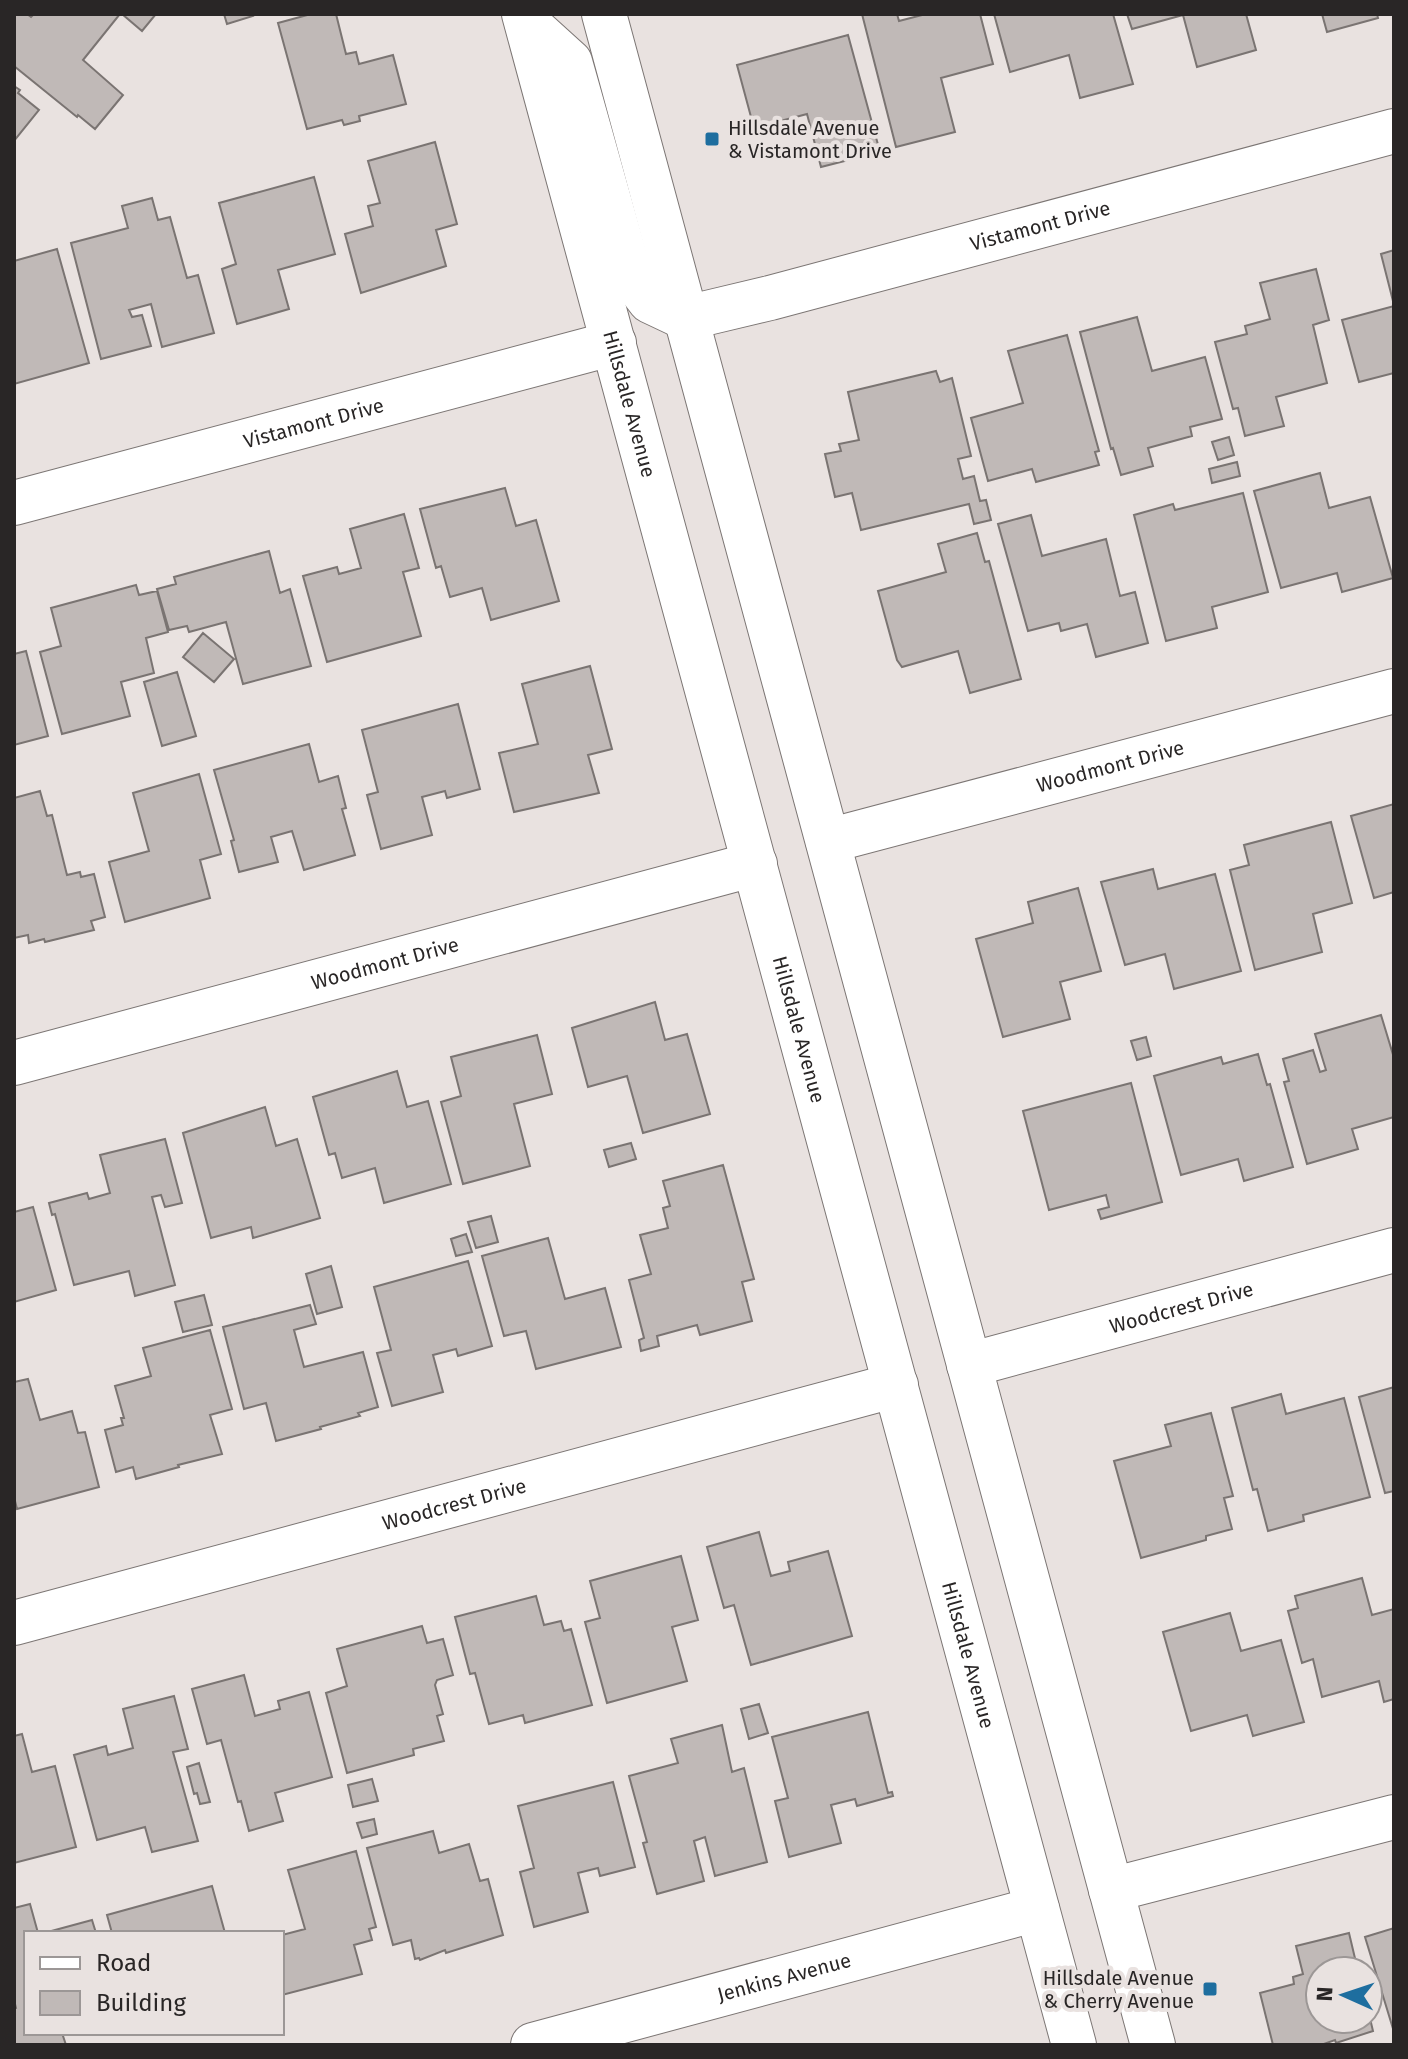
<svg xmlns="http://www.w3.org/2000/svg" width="1408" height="2059" font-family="'Fira Sans',sans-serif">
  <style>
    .building { fill: #c0b9b7; stroke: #7a7472; stroke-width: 2 }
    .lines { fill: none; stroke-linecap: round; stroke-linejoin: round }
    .minor-casing { stroke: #7c7674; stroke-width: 46 }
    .highway-casing { stroke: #7c7674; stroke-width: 46 }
    .minor { stroke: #fff; stroke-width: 44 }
    .highway { stroke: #fff; stroke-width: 44 }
    .poi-dot { fill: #1e6e9f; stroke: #e9e2e0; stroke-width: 3 }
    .labels { text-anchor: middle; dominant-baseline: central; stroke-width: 8; stroke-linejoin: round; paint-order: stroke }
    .poi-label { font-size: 20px; fill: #292626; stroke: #e9e2e0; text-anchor: start }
    .street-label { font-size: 20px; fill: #292626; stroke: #e9e2e0 }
  </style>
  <rect width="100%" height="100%" fill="#e9e2e0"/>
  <path class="building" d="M14,14H27L31,17L34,14H120L83,60L123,95L95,129L78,115L77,117L14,66Z
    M122,14H156L142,31Z
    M224,14H252L253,16L227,24Z
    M311,14H336L346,54L356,52L359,64L393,55L406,104L359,116L360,121L344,125L342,120L307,129L278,23Z
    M862,14H897L899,21L926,14H980L993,64L941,78L955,132L896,147Z
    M994,14H1113L1133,84L1080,98L1069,55L1010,72Z
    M1127,14H1246L1256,50L1197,67L1183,15L1132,29Z
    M1322,14H1377L1378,18L1327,32Z
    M848,35L880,152L821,167L807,114L754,128L737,65Z
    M14,86L20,90L18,93L39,110L14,141Z
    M435,142L457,224L436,230L446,266L361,293L345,234L373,226L368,206L380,203L368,161Z
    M314,177L335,254L278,270L289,309L237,324L222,269L236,264L219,203Z
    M152,198L158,220L170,217L187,278L198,275L214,333L162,347L151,304L129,310L132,317L142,315L151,346L101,359L71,243L128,228L122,206Z
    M57,249L89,363L14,384V261Z
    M1394,250V305L1381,254Z
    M1316,269L1329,320L1313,325L1327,383L1276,397L1284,426L1245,436L1238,408L1233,409L1215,342L1247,334L1245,326L1270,319L1260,283Z
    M1394,306V373L1359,382L1342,320Z
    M1137,317L1152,371L1205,357L1222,419L1190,427L1192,436L1148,448L1153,466L1121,475L1113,448L1111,449L1080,332Z
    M1067,335L1099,451L1095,452L1099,465L1036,482L1032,469L988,481L971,418L1023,403L1008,351Z
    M936,371L940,382L952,378L971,456L958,459L963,479L974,476L980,501L986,500L991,520L974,524L969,504L861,530L852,493L835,497L825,454L841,451L839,444L859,440L848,392Z
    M1229,437L1234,455L1218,460L1212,442Z
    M1237,462L1240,476L1212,483L1209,469Z
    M1320,473L1329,508L1370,497L1393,578L1342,592L1337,573L1281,588L1254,491Z
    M505,488L516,526L536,520L559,601L491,620L482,588L450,597L441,566L436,568L420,509Z
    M1243,493L1268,592L1212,607L1217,628L1166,641L1134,515L1173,504L1175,510Z
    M404,514L419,568L403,572L421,636L327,662L303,576L337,567L339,574L361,568L350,529Z
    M1031,515L1042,556L1106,539L1120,596L1135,592L1148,643L1096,657L1087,624L1061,631L1059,623L1028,631L998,524Z
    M977,533L985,562L989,561L1021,679L970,693L958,651L902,667L897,660L878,591L946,572L938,544Z
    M269,551L280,593L290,589L311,666L243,684L226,622L189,632L187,626L169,630L157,589L176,584L174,577Z
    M136,585L139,595L157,591L168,632L146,638L154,673L121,682L130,716L62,734L40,652L61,646L51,608Z
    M203,633L234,659L214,682L183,657Z
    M26,651L48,736L14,745V654Z
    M590,666L612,749L588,755L599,793L514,812L499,753L538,744L522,684Z
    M177,672L196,736L162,746L144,682Z
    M458,704L480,789L447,798L445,791L422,797L432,835L381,849L367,795L378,792L362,730Z
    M309,744L319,782L338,776L346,808L342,809L355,855L304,870L292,831L271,837L278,862L239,872L231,841L234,840L214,770Z
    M199,774L221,854L200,860L210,898L125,922L109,862L149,851L133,793Z
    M40,791L47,816L52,815L67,875L80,872L81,877L94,874L105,917L91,921L94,930L45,942L44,939L29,943L28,935L14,938V798Z
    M1394,804V892L1374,898L1351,816Z
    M1331,822L1352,903L1313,914L1322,952L1255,970L1230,870L1249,865L1244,845Z
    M1153,869L1158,889L1215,874L1241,971L1174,989L1165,954L1125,965L1101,882Z
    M1078,888L1101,971L1060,982L1070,1019L1003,1037L976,939L1033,923L1028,902Z
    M655,1002L665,1040L687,1034L710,1114L643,1133L627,1076L588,1087L572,1028Z
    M1381,1015L1394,1058V1117L1352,1129L1358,1149L1307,1164L1284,1082L1289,1081L1283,1059L1313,1050L1320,1072L1326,1070L1315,1034Z
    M537,1035L552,1094L514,1104L530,1166L463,1184L441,1102L461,1096L451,1057Z
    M1146,1037L1151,1056L1137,1060L1131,1041Z
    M1258,1054L1267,1085L1270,1084L1293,1167L1244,1181L1238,1159L1181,1175L1154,1076L1221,1057L1223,1064Z
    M397,1071L407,1107L428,1101L451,1184L384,1203L375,1168L342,1178L335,1153L329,1155L313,1097Z
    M1131,1083L1162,1202L1101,1219L1098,1210L1109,1207L1106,1195L1049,1210L1023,1111Z
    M265,1107L276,1146L297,1139L320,1218L253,1238L251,1227L211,1238L183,1133Z
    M165,1139L182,1203L165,1207L161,1195L152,1197L175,1285L135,1296L129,1271L74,1285L55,1214L52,1215L49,1203L87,1193L89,1199L110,1193L100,1155Z
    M631,1143L636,1159L609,1167L604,1150Z
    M723,1165L754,1279L742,1282L752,1321L700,1335L697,1325L657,1336L659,1346L641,1351L639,1340L644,1338L629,1280L651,1274L640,1235L668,1228L663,1208L670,1206L663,1181Z
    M33,1207L56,1290L14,1302V1212Z
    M491,1216L498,1242L476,1248L468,1222Z
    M466,1234L472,1252L456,1256L451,1239Z
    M548,1238L565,1299L605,1288L621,1347L536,1369L526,1331L504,1336L482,1256Z
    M468,1261L492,1346L458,1356L456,1349L433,1355L443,1392L392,1406L377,1353L391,1350L374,1287Z
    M331,1266L342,1307L317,1314L306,1274Z
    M204,1295L212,1325L183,1332L175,1302Z
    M310,1305L316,1324L294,1330L304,1367L363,1352L378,1407L358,1413L360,1416L320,1427L321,1429L276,1441L266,1403L244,1409L223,1327Z
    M210,1330L232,1409L210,1415L222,1454L178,1465L179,1467L136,1479L133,1467L116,1472L105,1430L123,1425L121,1418H124L115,1386L151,1376L143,1348Z
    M28,1379L40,1420L72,1411L78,1433L85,1432L99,1487L17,1509L14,1497V1382Z
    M1394,1387V1491L1385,1493L1359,1397Z
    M1281,1394L1286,1414L1344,1398L1370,1497L1303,1515L1304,1521L1268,1531L1257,1489L1253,1490L1232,1408Z
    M1211,1413L1233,1496L1224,1498L1232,1529L1206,1536V1540L1141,1558L1114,1461L1171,1446L1165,1425Z
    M759,1532L771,1576L790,1571L788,1562L828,1551L852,1636L751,1665L734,1605L724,1608L707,1547Z
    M681,1556L698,1620L672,1627L687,1681L607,1703L585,1622L600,1618L590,1581Z
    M1362,1578L1372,1615L1394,1609V1699L1384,1702L1379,1681L1322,1697L1313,1659L1302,1663L1288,1611L1298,1608L1295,1596Z
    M536,1596L544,1625L561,1621L564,1631L571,1629L592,1705L525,1723L523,1715L489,1724L475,1673L470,1674L455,1617Z
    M1230,1613L1241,1651L1281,1640L1304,1722L1253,1736L1247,1715L1191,1731L1163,1632Z
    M422,1626L427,1643L443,1639L453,1675L437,1680L435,1685L443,1714L437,1716L444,1741L413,1749L414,1755L347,1773L326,1693L347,1686L337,1649Z
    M244,1675L255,1716L280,1709L278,1701L309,1692L332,1777L275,1793L283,1821L249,1831L241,1801L238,1802L221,1740L207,1744L192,1689Z
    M174,1696L188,1749L173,1752L198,1841L152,1852L145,1827L97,1840L74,1755L106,1746L108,1755L133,1748L123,1709Z
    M759,1704L768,1733L749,1739L741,1709Z
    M868,1712L888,1793L892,1792L893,1796L857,1806L855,1799L831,1805L841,1843L789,1857L775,1801L788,1798L772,1737Z
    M722,1725L732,1772L744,1768L767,1862L715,1876L705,1837L694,1841L704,1881L657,1894L643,1843L647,1842L629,1776L678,1763L671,1739Z
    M22,1734L32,1772L55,1766L76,1847L14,1863V1736Z
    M199,1763L210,1802L200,1804L197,1793L194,1794L187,1767Z
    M372,1779L378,1801L353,1807L348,1785Z
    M613,1782L635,1867L600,1876L598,1868L578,1873L588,1912L534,1927L520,1872L534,1868L518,1806Z
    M374,1819L377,1834L362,1838L357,1823Z
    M433,1831L439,1853L469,1844L480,1881L488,1879L503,1935L446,1953L445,1950L420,1960L419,1958L415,1959L411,1940L393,1945L367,1848Z
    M356,1851L376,1927L369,1929L372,1940L354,1945L362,1974L282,1995V1935L305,1929L288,1870Z
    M212,1886L225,1933H112L107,1915Z
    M30,1904L38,1933H26V2033H62L66,2045H14V2009L16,2008L14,2000V1908Z
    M92,1920L96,1933H44Z
    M1394,1928V2032L1365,1937Z
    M1349,1933L1358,1971H1320V2019H1368V2010L1373,2031L1336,2043L1335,2040L1321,2045H1273L1260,1993L1294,1984L1293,1977L1303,1974L1296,1946Z"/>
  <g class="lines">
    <g class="minor-casing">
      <g id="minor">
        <path id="s1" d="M686,318L770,298L1394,131"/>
        <path id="s2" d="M14,503L614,343"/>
        <path id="s3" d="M828,841L1394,691"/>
        <path id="s4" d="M14,1063L755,864"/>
        <path id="s5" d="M969,1365L1394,1250"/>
        <path id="s6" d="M14,1623L896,1385"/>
        <path d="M1111,1890L1394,1817"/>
        <path id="s7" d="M533,2045L1037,1909"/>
      </g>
    </g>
    <g class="highway-casing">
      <g id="highway">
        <path id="s8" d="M524,14L1074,2045"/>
        <path d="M604,14L1153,2045"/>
        <path d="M527,23L570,62L630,275L650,301L686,318"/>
      </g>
    </g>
    <use href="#minor" class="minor"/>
    <use href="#highway" class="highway"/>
  </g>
  <g class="poi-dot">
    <rect x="704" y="131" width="16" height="16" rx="4"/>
    <rect x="1202" y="1981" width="16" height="16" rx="4"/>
  </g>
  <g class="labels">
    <g class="poi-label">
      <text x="728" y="128">Hillsdale Avenue<tspan x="728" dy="23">&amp; Vistamont Drive</tspan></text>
      <text x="1194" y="1978" text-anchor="end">Hillsdale Avenue<tspan x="1194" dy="23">&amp; Cherry Avenue</tspan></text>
    </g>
    <g class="street-label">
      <text stroke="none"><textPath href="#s1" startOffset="366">Vistamont Drive</textPath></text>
      <text stroke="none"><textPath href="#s8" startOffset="404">Hillsdale Avenue</textPath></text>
      <text stroke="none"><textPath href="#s2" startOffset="310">Vistamont Drive</textPath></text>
      <text stroke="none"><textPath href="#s3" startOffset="292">Woodmont Drive</textPath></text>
      <text stroke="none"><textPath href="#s4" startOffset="384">Woodmont Drive</textPath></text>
      <text stroke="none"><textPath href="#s8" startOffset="1052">Hillsdale Avenue</textPath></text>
      <text stroke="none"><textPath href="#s5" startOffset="220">Woodcrest Drive</textPath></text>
      <text stroke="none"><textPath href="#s6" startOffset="456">Woodcrest Drive</textPath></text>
      <text stroke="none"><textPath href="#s8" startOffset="1700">Hillsdale Avenue</textPath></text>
      <text stroke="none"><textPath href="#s7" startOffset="260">Jenkins Avenue</textPath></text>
    </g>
  </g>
  <rect width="1408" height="2059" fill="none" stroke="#292626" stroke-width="32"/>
  <rect x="24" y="1931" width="260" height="104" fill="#e9e2e0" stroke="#9c9796" stroke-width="2"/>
  <rect x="40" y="1957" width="40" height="12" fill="#ffffff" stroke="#9c9796" stroke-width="2"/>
  <text x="96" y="1971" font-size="24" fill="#292626">Road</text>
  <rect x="40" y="1991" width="40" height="24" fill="#c0b9b7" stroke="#9c9796" stroke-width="2"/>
  <text x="96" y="2011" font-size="24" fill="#292626">Building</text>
  <g transform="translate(1344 1995) rotate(273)"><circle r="38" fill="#e9e2e0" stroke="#9c9796" stroke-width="2"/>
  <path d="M0-6L14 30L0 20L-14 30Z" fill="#1e6e9f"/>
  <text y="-12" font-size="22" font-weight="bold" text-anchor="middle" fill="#292626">N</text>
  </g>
</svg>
